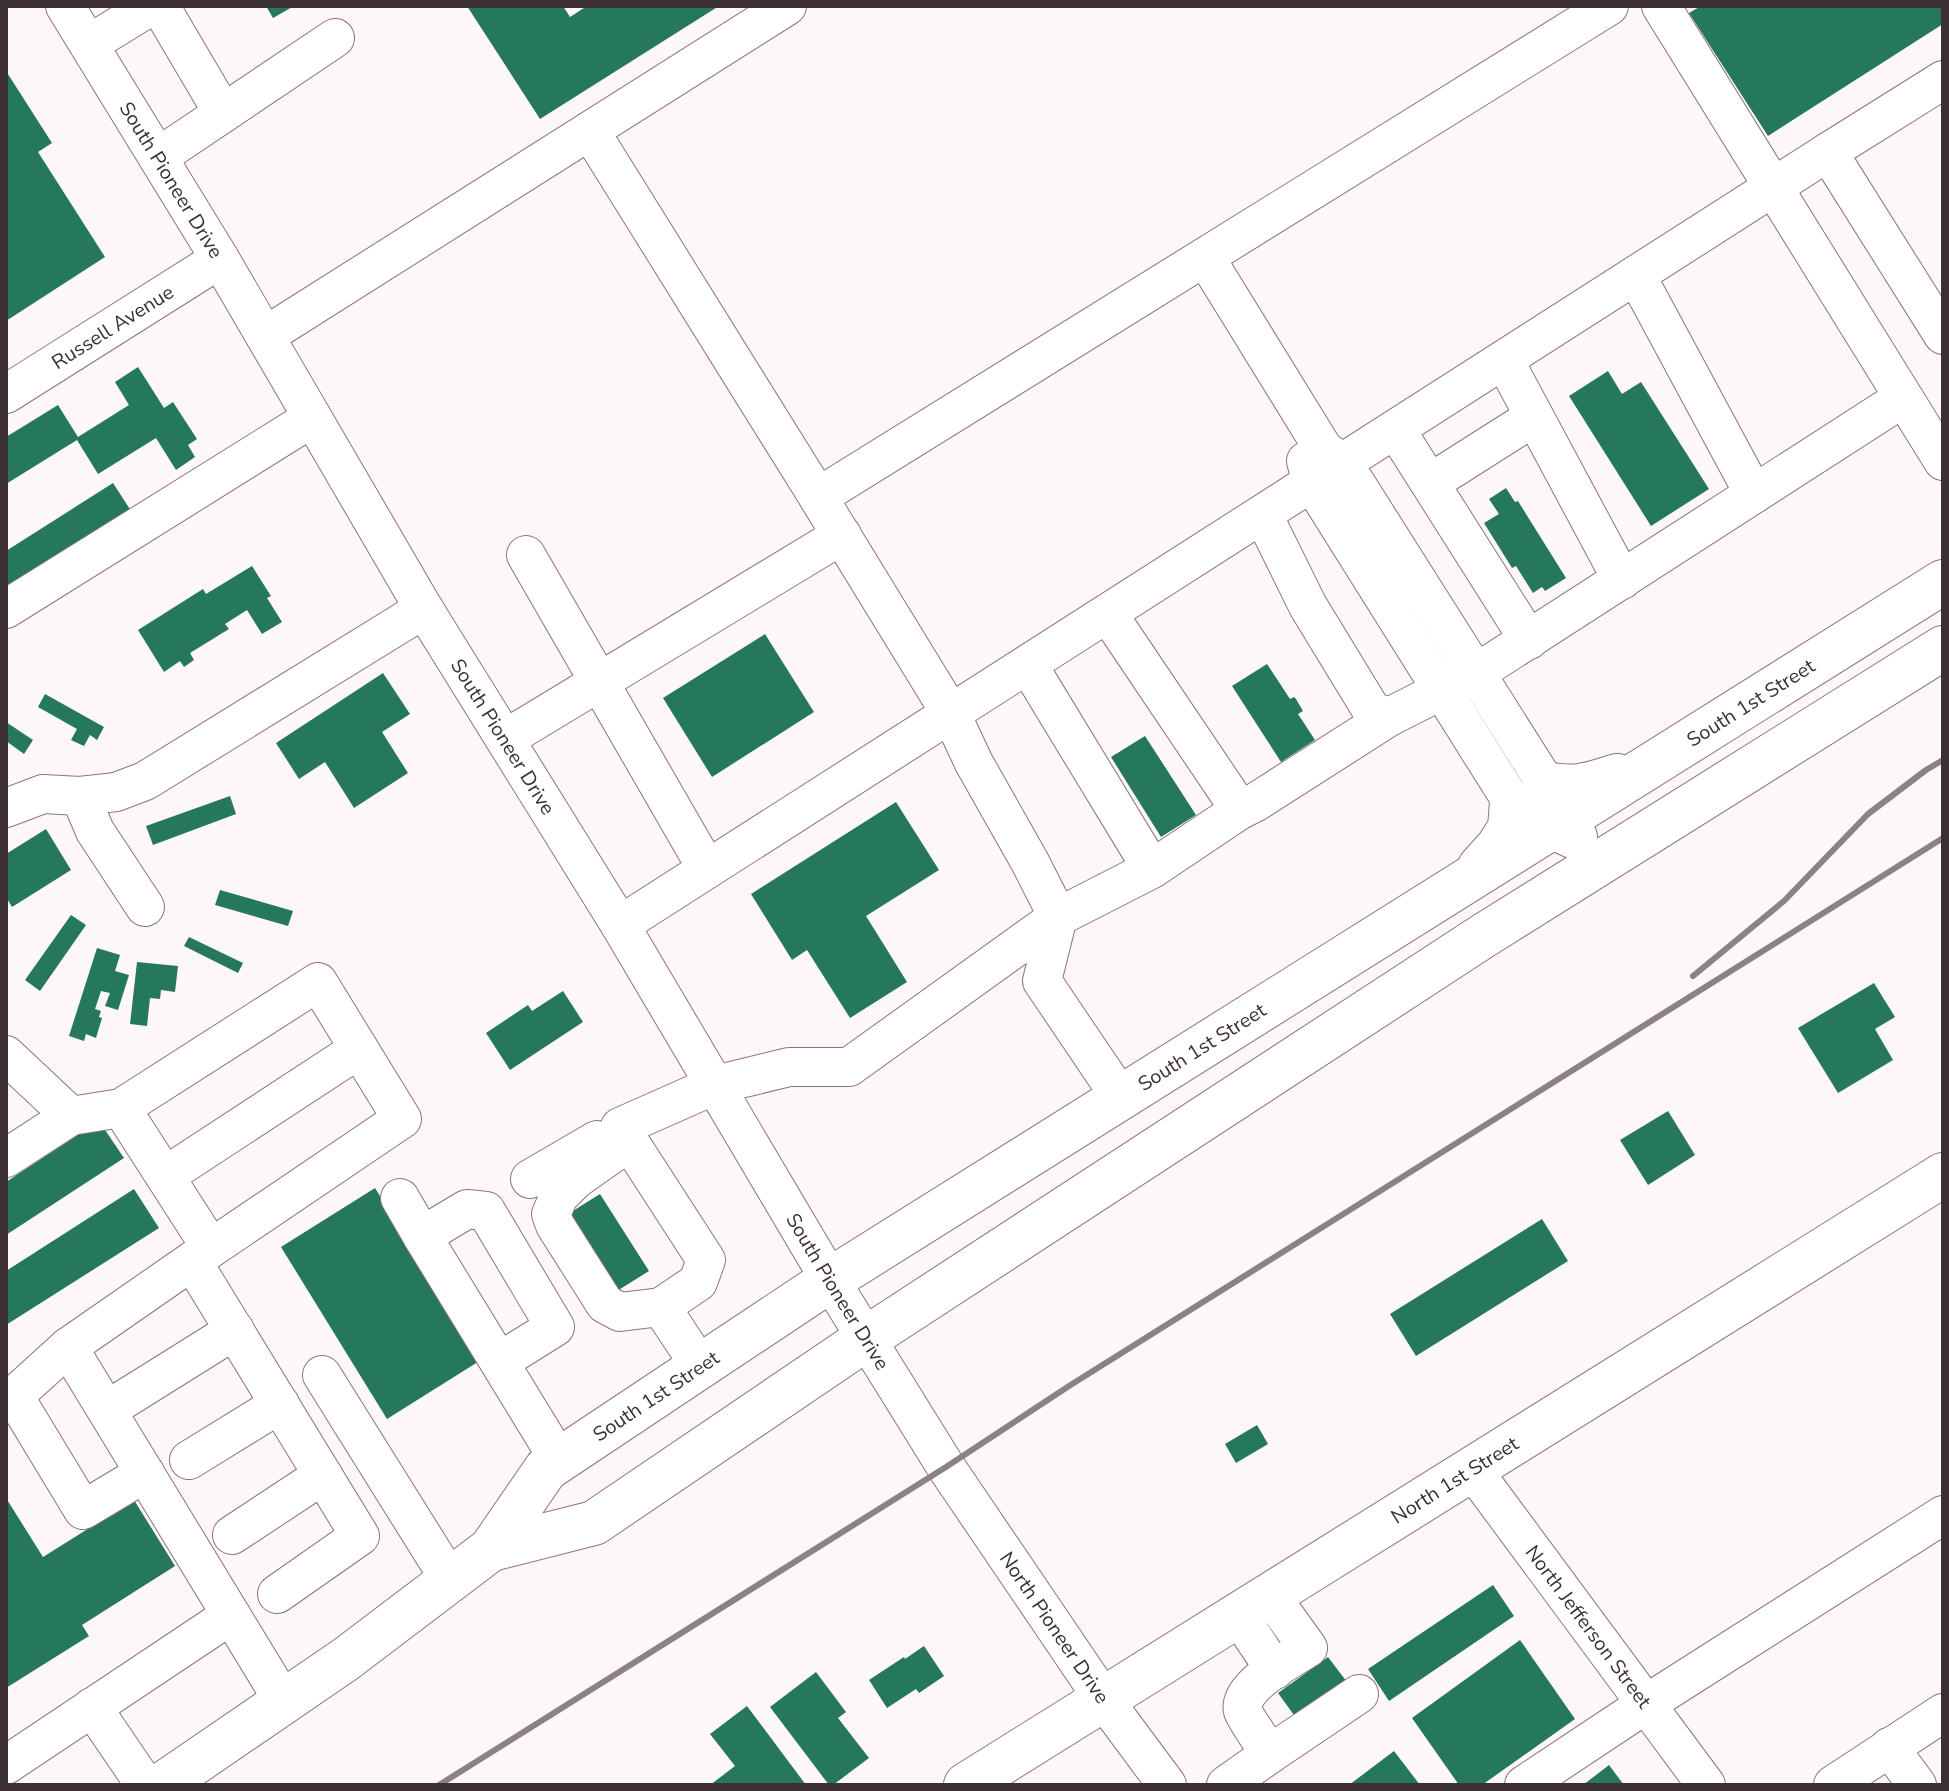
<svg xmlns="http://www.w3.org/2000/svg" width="1949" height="1791" font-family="'Nunito Sans',sans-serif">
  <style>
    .building { fill: #25785b }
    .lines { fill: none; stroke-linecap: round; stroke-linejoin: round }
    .minor-casing { stroke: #8e7281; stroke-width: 40 }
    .major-casing { stroke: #8e7281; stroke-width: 46 }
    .minor { stroke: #fff; stroke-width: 38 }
    .major { stroke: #fff; stroke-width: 44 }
    .rail { stroke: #8b8186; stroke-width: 6 }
    .labels { text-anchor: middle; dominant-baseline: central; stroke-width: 8; stroke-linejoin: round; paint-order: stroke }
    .street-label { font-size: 20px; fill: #3b2f35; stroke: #fff }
  </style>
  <rect width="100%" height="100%" fill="#fef7fa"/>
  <path class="building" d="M266,6H294L273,18Z
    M467,6H563L570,17L587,6H719L540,119Z
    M1701,6H1943V24L1768,136L1689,13Z
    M6,71L52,143L38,152L105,257L6,321Z
    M138,367L164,408L173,402L197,439L188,445L195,457L176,470L156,438L98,474L77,440L6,484V437L58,405L78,437L129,405L115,382Z
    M1608,371L1622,394L1641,382L1709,489L1651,526L1569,396Z
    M113,483L135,517L6,598V551Z
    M1506,488L1515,502L1518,501L1566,578L1545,591L1542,587L1533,593L1516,566L1512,568L1484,523L1499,514L1489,499Z
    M252,566L271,596L267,598L282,622L262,634L247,610L225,624L229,629L190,653L194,660L184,667L180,661L164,672L138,630L203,589L206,594Z
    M765,634L814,712L712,777L663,698Z
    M1267,664L1290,699L1294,697L1296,699L1303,711L1298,714L1315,740L1281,762L1232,686Z
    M383,673L410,714L382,732L408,773L354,808L325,762L299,779L276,743Z
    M45,694L104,727L97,740L90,735L84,746L71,740L77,729L38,707Z
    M6,722L33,740L24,754L6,741Z
    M1145,736L1196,815L1161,837L1111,757Z
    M230,796L236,814L153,845L146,826Z
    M896,802L939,870L866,916L907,982L850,1018L807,950L792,960L751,894Z
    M46,829L71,870L12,907L6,897V854Z
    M220,890L293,911L288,926L215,905Z
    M71,915L86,925L40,991L25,980Z
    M189,937L243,963L238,973L184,946Z
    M97,948L120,955L115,971L129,975L118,1010L105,1006L110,993L101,991L95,1009L101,1011L99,1017L102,1018L96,1038L86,1034L84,1041L69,1036Z
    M137,962L178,966L175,992L161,990L160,999L150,998L147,1026L130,1024Z
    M1874,983L1895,1017L1875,1029L1893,1060L1838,1093L1798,1028Z
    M563,991L583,1022L510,1070L486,1033L528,1005L532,1011Z
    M1668,1111L1695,1155L1648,1185L1620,1140Z
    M99,1121L124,1158L6,1235V1182Z
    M375,1188L481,1360L387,1419L281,1247Z
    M134,1189L159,1228L6,1325V1271Z
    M600,1194L649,1271L609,1296L560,1219Z
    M1542,1219L1568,1261L1416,1356L1390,1314Z
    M1257,1425L1268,1444L1236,1463L1225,1444Z
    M6,1498L43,1557L134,1500L175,1566L82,1625L89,1636L6,1688Z
    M1493,1585L1514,1616L1389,1701L1368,1669Z
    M1520,1640L1575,1719L1482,1785H1459L1412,1718Z
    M924,1646L944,1676L919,1693L916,1689L887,1708L869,1680L904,1657L905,1659Z
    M1328,1657L1350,1686L1299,1722L1278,1693Z
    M816,1672L846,1712L838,1718L869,1758L833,1785H829L770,1707Z
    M747,1706L806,1785H710L735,1766L710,1734Z
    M1394,1751L1420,1785H1349Z
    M1609,1765L1624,1785H1583Z"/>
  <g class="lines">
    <g class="minor-casing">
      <g id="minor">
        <path id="s1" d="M65,6L220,259L424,609L620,925L830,1280L946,1467L1104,1700L1167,1785"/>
        <path d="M160,6L223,113"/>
        <path d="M1661,6L1943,461"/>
        <path d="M89,44L151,6"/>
        <path d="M1943,80L1828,152L1943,335"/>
        <path d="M590,131L818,497"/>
        <path d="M158,157L335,38"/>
        <path d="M1205,257L1324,450L1343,463L1546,784"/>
        <path d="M1636,275L1754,494"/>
        <path d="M265,336L787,6"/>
        <path d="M1504,360L1622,580"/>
        <path id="s2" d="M6,394L220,259"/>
        <path d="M1396,430L1529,640"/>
        <path d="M1306,461L1312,483L1512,802"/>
        <path d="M1430,483L1534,417"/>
        <path d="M1263,515L1308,606L1372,711L1389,717L1476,673L1903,398"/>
        <path d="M526,555L707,869"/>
        <path d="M6,609L312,418"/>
        <path d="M1108,614L1240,810"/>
        <path d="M1028,665L1152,869"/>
        <path d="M505,739L842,535"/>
        <path d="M80,796L95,831L145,907"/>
        <path d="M6,808L43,794L80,796L116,792L145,781L424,609"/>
        <path d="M620,925L1828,152"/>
        <path d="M6,1055L71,1116L6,1158"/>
        <path d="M1121,1098L1042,981L1058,917L1030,862L974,763L951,714L818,497L1609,6"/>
        <path d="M121,1108L211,1248"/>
        <path d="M71,1116L121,1108L318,982L402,1119L192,1261"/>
        <path d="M629,1142L575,1180L559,1196L551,1214L555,1225L605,1304L620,1312L661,1307"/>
        <path d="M165,1176L359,1049"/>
        <path d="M530,1179L597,1140"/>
        <path d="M400,1198L422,1236"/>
        <path d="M68,1347L14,1396L83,1510L145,1473"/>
        <path d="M499,1362L555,1327L486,1211L467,1209L422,1236L559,1460"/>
        <path d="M700,1366L661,1307L698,1282L706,1260L620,1127L715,1085L789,1067H849L1058,917L1152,869L1240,810L1256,802L1389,717"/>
        <path d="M322,1375L450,1580"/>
        <path d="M107,1410L235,1330"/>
        <path d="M189,1460L280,1404"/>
        <path id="s3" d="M1472,1469L1706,1785"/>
        <path d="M232,1535L323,1475"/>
        <path d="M277,1594L360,1536L192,1261L68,1347L284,1702"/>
        <path d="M1270,1595L1308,1648C1291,1659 1237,1687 1243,1711C1245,1718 1265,1746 1270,1754L1359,1694"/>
        <path d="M1238,1615L1275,1670"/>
        <path d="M92,1707L145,1785"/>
        <path d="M1889,1747L1917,1785"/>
        <path d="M6,1765L231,1615"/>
        <path d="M1226,1785L1270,1754"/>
        <path d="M1524,1785L1646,1704L1943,1515"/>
        <path d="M1833,1785L1943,1713"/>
      </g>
    </g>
    <g class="major-casing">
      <g id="major">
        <path d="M1546,784C1576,790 1588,785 1617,776"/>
        <path d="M1480,867L1498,847L1510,828L1512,802L1553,827L1575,837"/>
        <path d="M491,1549L594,1523L867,1338L1483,936L1943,648"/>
        <path id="s4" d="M162,1785L346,1659L491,1549L546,1469L830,1280L1943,582"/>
        <path id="s5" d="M966,1785L1943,1175"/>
      </g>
    </g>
    <use href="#minor" class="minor"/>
    <use href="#major" class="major"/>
    <path class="rail" d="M1693,976L1784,901L1868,814L1926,770L1943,760
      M439,1785L946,1467L1069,1386L1943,838"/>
  </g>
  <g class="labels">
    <g class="street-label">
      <text stroke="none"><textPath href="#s1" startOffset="204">South Pioneer Drive</textPath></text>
      <text stroke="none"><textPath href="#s2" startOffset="126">Russell Avenue</textPath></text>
      <text stroke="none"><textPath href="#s4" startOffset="1930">South 1st Street</textPath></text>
      <text stroke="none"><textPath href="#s1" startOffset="852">South Pioneer Drive</textPath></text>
      <text stroke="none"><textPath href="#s4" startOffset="1282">South 1st Street</textPath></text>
      <text stroke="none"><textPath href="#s1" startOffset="1500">South Pioneer Drive</textPath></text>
      <text stroke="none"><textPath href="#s4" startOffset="634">South 1st Street</textPath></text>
      <text stroke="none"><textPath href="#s5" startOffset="576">North 1st Street</textPath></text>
      <text stroke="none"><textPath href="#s1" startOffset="1900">North Pioneer Drive</textPath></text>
      <text stroke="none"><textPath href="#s3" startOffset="196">North Jefferson Street</textPath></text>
    </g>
  </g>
  <rect width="1949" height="1791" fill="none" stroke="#3b2f35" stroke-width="16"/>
</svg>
